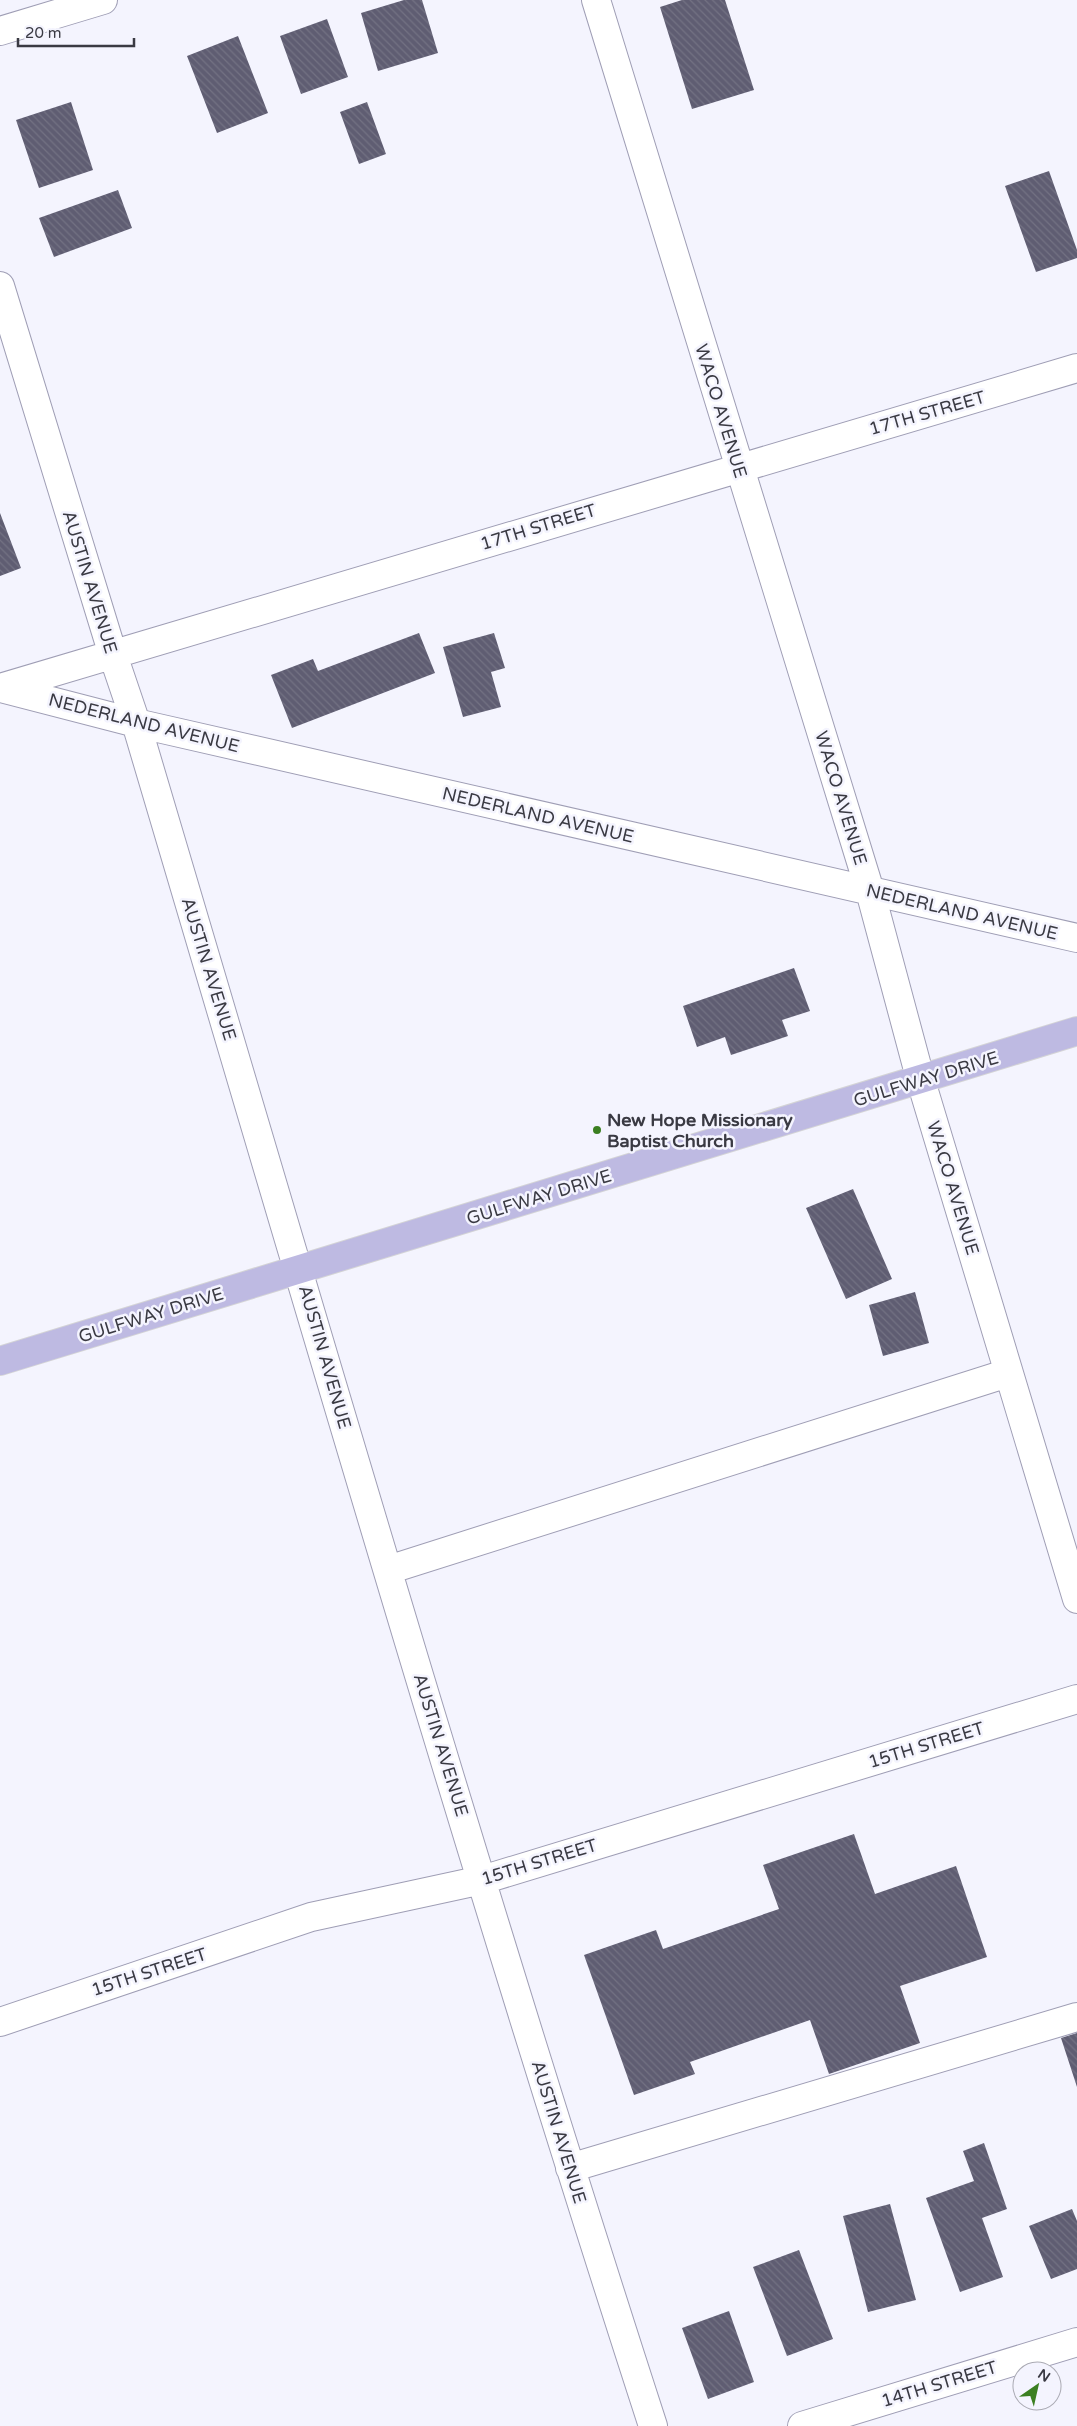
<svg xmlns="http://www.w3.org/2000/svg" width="1077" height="2426" font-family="'Varela Round',sans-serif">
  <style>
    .building { fill: url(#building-back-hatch) }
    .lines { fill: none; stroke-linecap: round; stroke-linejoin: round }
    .minor-casing { stroke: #9f9eb5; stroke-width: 30 }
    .major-casing { stroke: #d4d4d6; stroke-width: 30 }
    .minor { stroke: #fff; stroke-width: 28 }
    .major { stroke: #bebae2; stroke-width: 28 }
    .poi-dot { fill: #3b7f21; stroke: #f4f4fe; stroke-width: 2 }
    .labels { text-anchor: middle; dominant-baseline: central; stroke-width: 5; stroke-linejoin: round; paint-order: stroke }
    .street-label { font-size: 18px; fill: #3a3a43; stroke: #f4f4fe }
    .poi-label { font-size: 18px; font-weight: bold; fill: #3a3a43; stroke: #f4f4fe; text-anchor: start }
  </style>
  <defs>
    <pattern id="building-back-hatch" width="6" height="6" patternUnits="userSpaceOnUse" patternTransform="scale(1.25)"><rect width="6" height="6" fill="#5f5d72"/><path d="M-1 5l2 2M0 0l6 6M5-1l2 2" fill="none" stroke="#737283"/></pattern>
  </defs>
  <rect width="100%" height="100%" fill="#f4f4fe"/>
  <path class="building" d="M404,0H422L438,53L378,71L361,13Z
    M682,0H725L754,90L692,109L660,7Z
    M327,19L348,77L301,94L280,36Z
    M238,36L268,113L217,133L187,56Z
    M71,102L93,170L39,188L16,120Z
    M367,102L386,154L359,164L340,112Z
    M1049,171L1077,250V258L1036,272L1005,186Z
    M118,190L132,228L54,257L39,218Z
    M0,513L21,568L0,576Z
    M419,633L435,673L292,728L271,675L313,659L318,671Z
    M494,633L505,668L491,672L501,707L463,717L443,647Z
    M794,968L810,1011L782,1020L788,1036L731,1055L725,1037L697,1047L683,1006Z
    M853,1189L892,1279L846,1299L806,1208Z
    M915,1292L929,1343L883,1356L869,1305Z
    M854,1834L875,1894L956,1866L987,1957L900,1986L920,2043L829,2074L810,2020L690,2062L695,2074L634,2095L584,1955L656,1930L663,1949L779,1909L763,1865Z
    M1077,2033V2087L1061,2038Z
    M984,2143L1007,2209L982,2218L1003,2277L960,2292L926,2198L974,2181L963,2151Z
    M890,2204L916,2300L868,2312L843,2216Z
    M1072,2209L1077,2221V2269L1051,2279L1029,2226Z
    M799,2250L833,2339L787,2356L753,2267Z
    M729,2311L754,2382L708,2399L682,2328Z"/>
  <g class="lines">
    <g class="minor-casing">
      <path id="minor" d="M596,0L870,891L921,1081L1077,1599
        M0,31L103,0
        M0,286L113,655L136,723C305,1292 470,1862 653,2426
        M0,688L1077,368
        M1,688L136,723L1077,938
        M388,1570L1008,1373
        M0,2022L311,1917L482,1880L1077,1699
        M570,2168L1077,2017
        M802,2426L1077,2342"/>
    </g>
    <g class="major-casing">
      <path id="major" d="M0,1361L1077,1031"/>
    </g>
    <use href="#minor" class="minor"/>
    <use href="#major" class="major"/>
  </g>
  <circle class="poi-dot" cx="597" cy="1130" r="5"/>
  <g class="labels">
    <g class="street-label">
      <text transform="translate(721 411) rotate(73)">WACO AVENUE</text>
      <text transform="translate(927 413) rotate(-16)">17TH STREET</text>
      <text transform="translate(538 527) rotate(-17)">17TH STREET</text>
      <text transform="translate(90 582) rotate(73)">AUSTIN AVENUE</text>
      <text transform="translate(144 723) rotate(14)">NEDERLAND AVENUE</text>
      <text transform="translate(841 798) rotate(73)">WACO AVENUE</text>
      <text transform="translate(538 815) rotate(13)">NEDERLAND AVENUE</text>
      <text transform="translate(962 912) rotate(13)">NEDERLAND AVENUE</text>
      <text transform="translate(209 969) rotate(73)">AUSTIN AVENUE</text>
      <text transform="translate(926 1079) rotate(-17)">GULFWAY DRIVE</text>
      <text transform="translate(953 1188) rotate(73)">WACO AVENUE</text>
      <text transform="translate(539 1197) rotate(-17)">GULFWAY DRIVE</text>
      <text transform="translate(151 1315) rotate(-17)">GULFWAY DRIVE</text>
      <text transform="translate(325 1357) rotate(74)">AUSTIN AVENUE</text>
      <text transform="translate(441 1745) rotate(73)">AUSTIN AVENUE</text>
      <text transform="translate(926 1745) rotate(-17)">15TH STREET</text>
      <text transform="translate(539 1862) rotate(-17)">15TH STREET</text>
      <text transform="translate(149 1972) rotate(-18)">15TH STREET</text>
      <text transform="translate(559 2132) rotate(73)">AUSTIN AVENUE</text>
      <text transform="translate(939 2384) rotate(-17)">14TH STREET</text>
    </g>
    <g class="poi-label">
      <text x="607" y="1120">New Hope Missionary<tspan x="607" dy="21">Baptist Church</tspan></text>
    </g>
  </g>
  <g transform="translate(1037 2386) rotate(34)"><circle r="24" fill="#f4f4fe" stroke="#aaaab3"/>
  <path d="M0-4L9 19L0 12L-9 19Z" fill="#3b7f21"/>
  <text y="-8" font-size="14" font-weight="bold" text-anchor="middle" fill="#3a3a43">N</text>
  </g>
  <path d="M18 38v8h116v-8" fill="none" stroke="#3a3a43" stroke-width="2.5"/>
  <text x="25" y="38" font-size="15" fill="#3a3a43" stroke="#f4f4fe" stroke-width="4" paint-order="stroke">20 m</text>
</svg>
